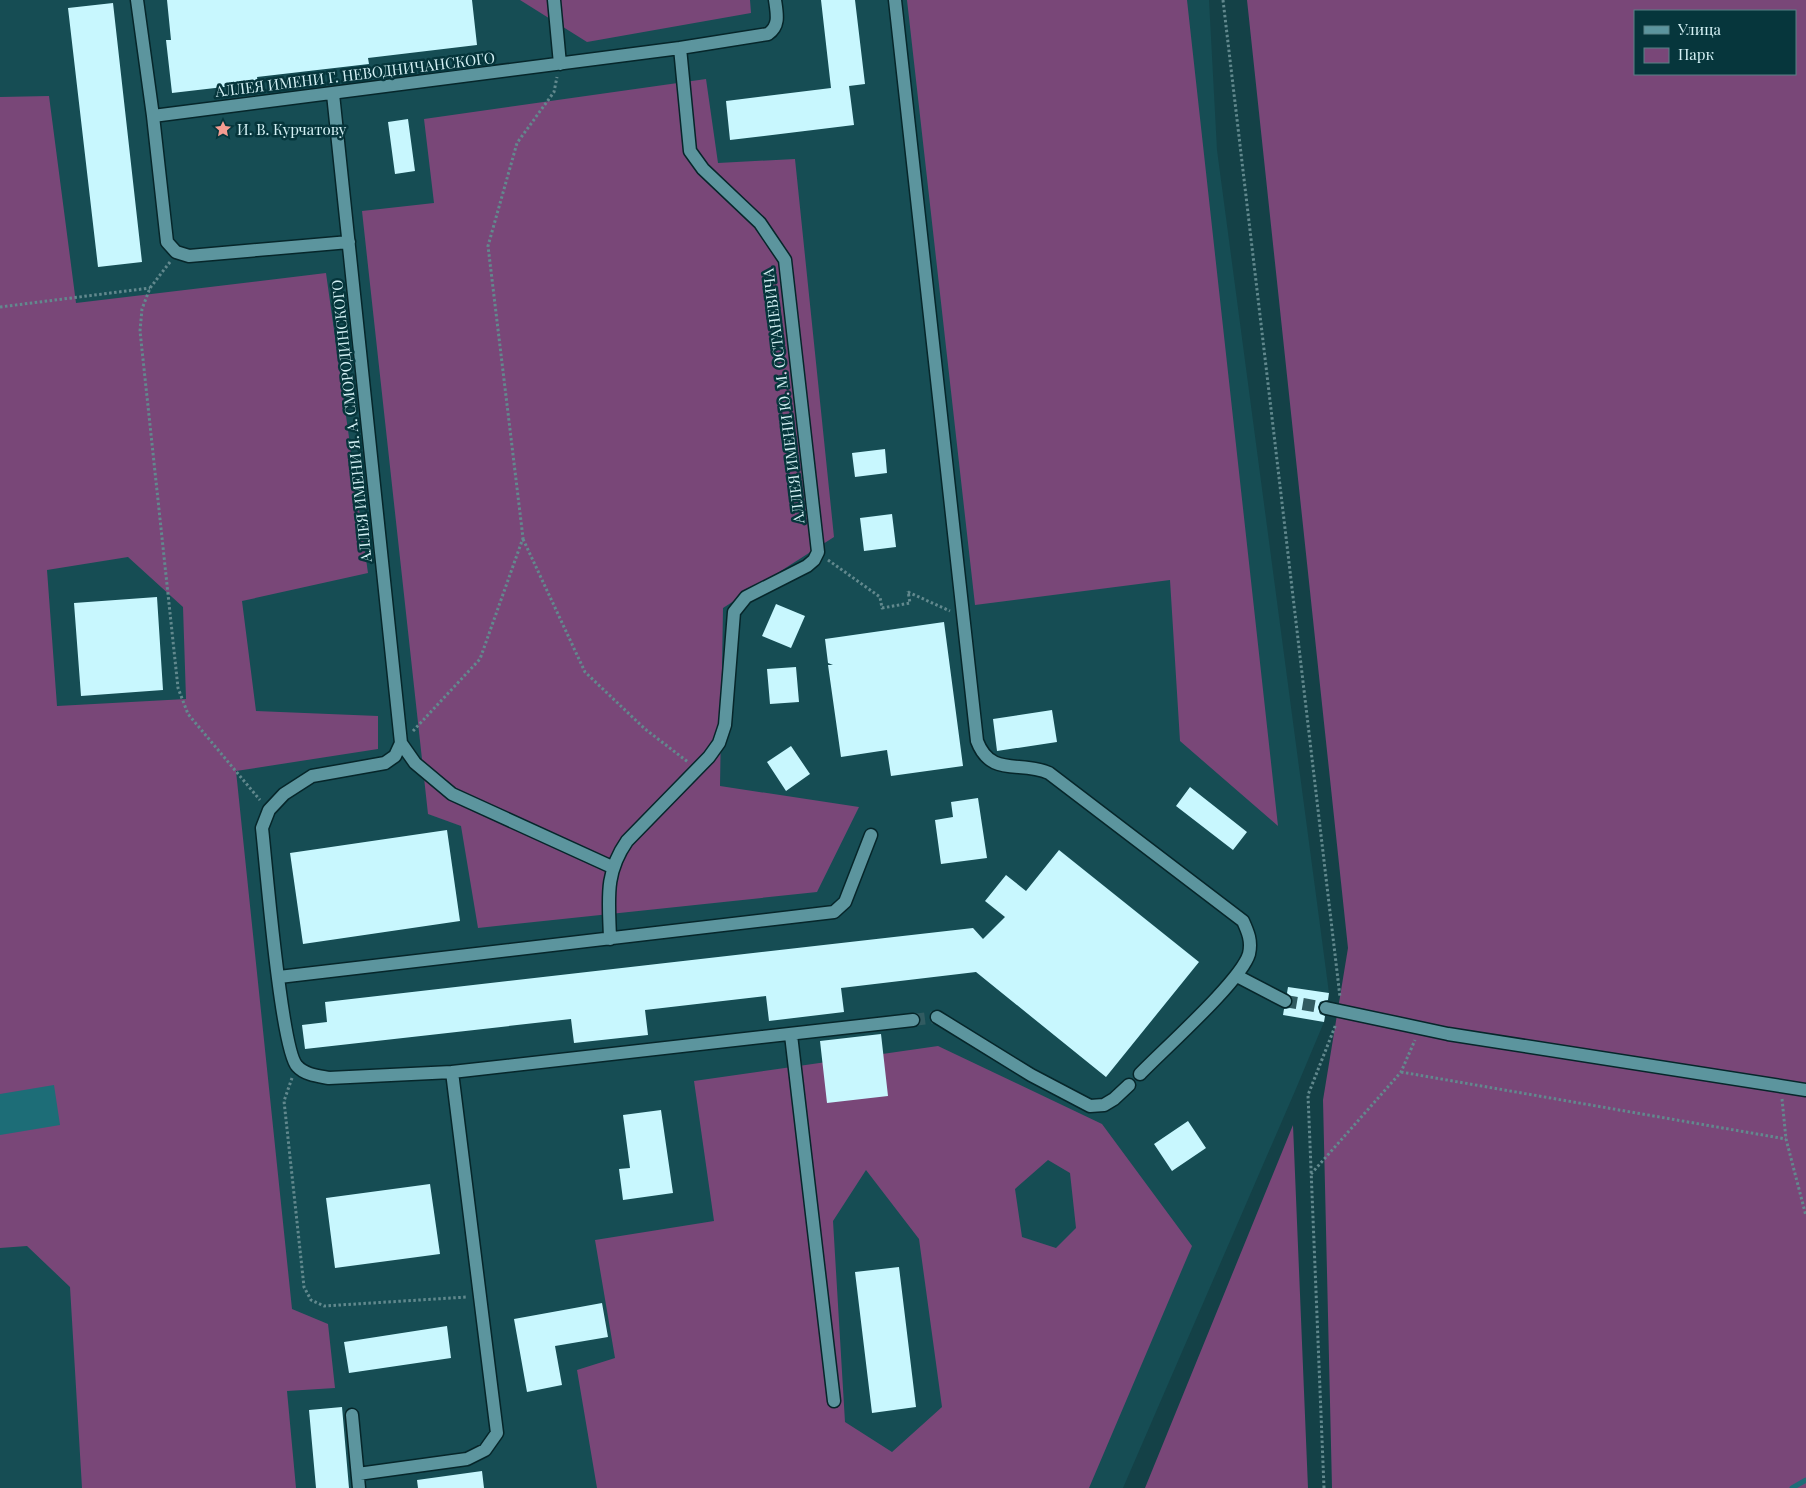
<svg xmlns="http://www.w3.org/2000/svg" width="1806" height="1488" font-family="'Playfair Display',serif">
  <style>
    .built { fill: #164d54 }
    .green { fill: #794778; fill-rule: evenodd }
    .water { fill: #1d6d77 }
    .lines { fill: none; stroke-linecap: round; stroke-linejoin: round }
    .stream { stroke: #1d6d77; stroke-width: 5 }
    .building { fill: #c8f7fe }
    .minor-tunnel { stroke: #315b61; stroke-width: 12; stroke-dasharray: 12 6; stroke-linecap: butt }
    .minor-casing { stroke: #06262a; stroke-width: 15 }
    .path { stroke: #62898e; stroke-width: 3; stroke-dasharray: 2.5 2.5; stroke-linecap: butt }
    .minor { stroke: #5c959e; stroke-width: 12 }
    .labels { text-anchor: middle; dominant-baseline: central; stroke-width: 5; stroke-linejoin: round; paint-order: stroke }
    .street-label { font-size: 15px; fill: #d4f1f5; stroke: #06363c }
    .poi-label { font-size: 15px; fill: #d4f1f5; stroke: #06363c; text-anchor: start }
  </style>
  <rect width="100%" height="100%" fill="#144147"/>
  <path class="built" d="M0,0H1209L1217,150L1329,993L1324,1022L1295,1091L1123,1488H0Z"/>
  <path class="green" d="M520,0H750L751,13L587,42Z
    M907,0H1187L1278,826L1180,741L1170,580L975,605Z
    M1247,0H1806V1488H1332L1323,1100L1348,948ZM1635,11H1795V74H1635Z
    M706,79L718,163L795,159L834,537L723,608L720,786L859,807L817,892L478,928L461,826L428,814L362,211L434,203L424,119Z
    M49,96L76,303L326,273L368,573L242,601L256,711L378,716V749L236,771L292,1309L328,1324L335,1388L287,1391L296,1488H82L70,1287L27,1246L0,1248V97ZM128,557L183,607L186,699L57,706L47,570Z
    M938,1046L1102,1124L1192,1246L1089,1488H597L577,1370L615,1358L595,1240L714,1221L694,1081ZM1048,1160L1070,1173L1076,1228L1056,1248L1022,1237L1015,1189ZM866,1170L919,1239L942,1407L892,1452L845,1422L833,1221Z
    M1293,1125L1308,1488H1145Z"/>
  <path class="water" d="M54,1085L60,1125L0,1135V1094Z"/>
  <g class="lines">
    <path class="stream" d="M1792,1488L1806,1480"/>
  </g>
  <path class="building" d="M167,0H472L477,45L368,58L369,64L257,77L258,83L172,93L166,40H171Z
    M821,0H855L865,84L849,86L854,125L730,140L726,101L831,88Z
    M113,3L142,262L98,267L68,8Z
    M408,119L415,171L395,174L388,122Z
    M885,449L887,473L855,477L852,453Z
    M892,514L896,547L864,551L860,518Z
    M157,597L163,690L81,696L74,603Z
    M776,604L805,616L791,648L762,636Z
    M944,622L963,766L891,776L887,750L841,757L828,665H833L828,663L825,639Z
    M796,667L799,702L770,704L767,669Z
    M1052,710L1057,742L997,751L993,719Z
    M791,746L810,774L786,791L767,762Z
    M1190,787L1247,832L1233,850L1176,806Z
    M978,798L987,858L941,864L935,820L953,817L951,802Z
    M447,830L460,921L303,944L290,853Z
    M1059,850L1199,962L1106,1077L976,972L841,988L844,1012L769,1021L766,996L645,1010L648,1035L574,1043L571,1019L305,1049L302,1025L327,1022L325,1002L973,928L983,939L1005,917L985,901L1006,875L1026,891Z
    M1288,987L1329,993L1328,1000L1320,1002L1318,1007L1320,1014L1325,1016L1324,1022L1283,1015L1284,1009L1290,1008L1293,1001L1287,993Z
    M881,1034L888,1096L827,1103L820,1041Z
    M661,1110L673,1193L623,1200L619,1169L630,1168L623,1115Z
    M1188,1121L1206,1148L1172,1171L1154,1144Z
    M430,1184L440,1254L335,1268L326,1198Z
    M899,1267L916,1407L872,1413L855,1272Z
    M602,1303L608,1337L555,1346L562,1385L527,1392L514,1319Z
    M447,1326L451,1358L349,1373L344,1342Z
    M342,1407L349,1488H316L309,1410Z
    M482,1471L484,1488H418L417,1480Z"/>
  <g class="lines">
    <path class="minor-tunnel" d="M1285,1001L1326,1008
      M913,1020L937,1017"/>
    <g class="minor-casing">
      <path id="minor" d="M137,0L153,116L167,242L176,252L189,256L349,242
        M554,0L560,64
        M895,0L977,741C991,778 1020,760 1049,773L1243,921C1248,932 1252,941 1249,954C1241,981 1163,1050 1140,1074
        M333,94L401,743L415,763L452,794L612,867
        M153,116L680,48
        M610,939C609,900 604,874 627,841L709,757L719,743L725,725L734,612L746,597L807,566L814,560L818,552L785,260L760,223L703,169L690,151L680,48L768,34C780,26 777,14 775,0
        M1237,976L1285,1001
        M279,977L834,912L845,902L871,835
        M1326,1008L1448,1034L1806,1090
        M937,1017L1031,1075L1090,1106L1104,1105L1114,1099L1129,1085
        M791,1035L834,1401
        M452,1072L913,1020
        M352,1415L359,1488
        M358,1474L467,1459L485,1450L497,1433L452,1072L329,1078C318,1076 305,1075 297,1066C281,1049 266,864 262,828L269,810L284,794L312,776L385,763L395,756L401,743"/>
    </g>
    <path class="path" d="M1223,0L1340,997
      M170,262L150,288L142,309L140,331L178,688L188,714L260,800
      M0,307L150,288
      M523,539L585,672L645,729L688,762
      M828,560L880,597L882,608L910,603L908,591
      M908,592L950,611
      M413,731L480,659L523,538L488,246L517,143L554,92L557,77
      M1401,1072L1786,1139
      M292,1078L284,1101L304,1287L311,1300L324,1306L467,1297
      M1782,1099L1786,1139L1806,1216
      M1311,1174L1401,1072L1415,1040
      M1324,1488L1308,1095L1336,1024"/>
    <use href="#minor" class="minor"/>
  </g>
  <defs>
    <g id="sight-bare" transform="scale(1.35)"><path d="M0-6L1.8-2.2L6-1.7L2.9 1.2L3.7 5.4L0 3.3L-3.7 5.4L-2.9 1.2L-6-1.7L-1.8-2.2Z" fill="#f59c91" stroke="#06363c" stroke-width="2.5" paint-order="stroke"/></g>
  </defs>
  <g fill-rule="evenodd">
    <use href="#sight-bare" x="223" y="129"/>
  </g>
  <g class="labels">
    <g class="street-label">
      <text transform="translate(355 74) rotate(-7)">АЛЛЕЯ ИМЕНИ Г. НЕВОДНИЧАНСКОГО</text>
      <text transform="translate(783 396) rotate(-97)">АЛЛЕЯ ИМЕНИ Ю. М. ОСТАНЕВИЧА</text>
      <text transform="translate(351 421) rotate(-96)">АЛЛЕЯ ИМЕНИ Я. А. СМОРОДИНСКОГО</text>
    </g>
    <g class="poi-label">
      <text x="237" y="129">И. В. Курчатову</text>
    </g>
  </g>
  <rect x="1634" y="10" width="162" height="65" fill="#06363c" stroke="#588186"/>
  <rect x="1644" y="26" width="25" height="8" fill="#5c959e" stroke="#588186"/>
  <text x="1678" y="35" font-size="15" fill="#d4f1f5">Улица</text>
  <rect x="1644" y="48" width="25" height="15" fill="#794778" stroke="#588186"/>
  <text x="1678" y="60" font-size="15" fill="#d4f1f5">Парк</text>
</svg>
